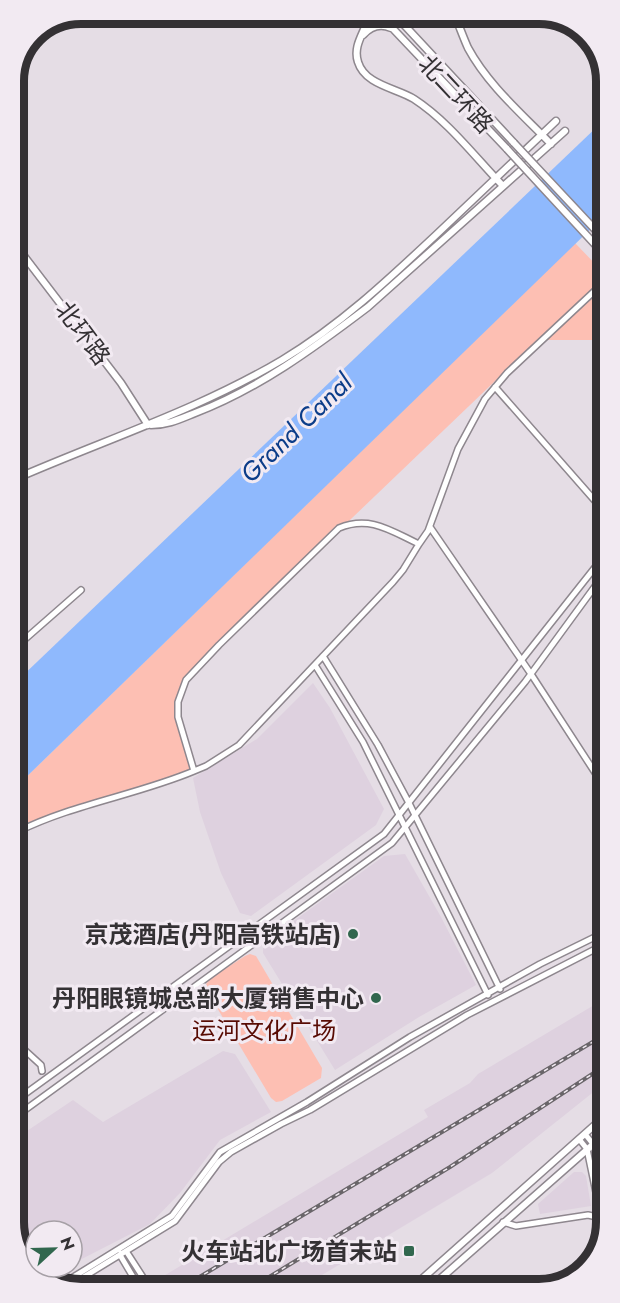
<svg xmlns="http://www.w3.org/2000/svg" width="620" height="1303" font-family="Jost,'Noto Sans SC',sans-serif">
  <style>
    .built { fill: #ded1df }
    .green { fill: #fdbfb3 }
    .water { fill: #8fb9fd }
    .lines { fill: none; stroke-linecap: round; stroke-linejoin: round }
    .minor-casing { stroke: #8e878e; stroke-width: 8 }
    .major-casing { stroke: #8e878e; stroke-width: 9 }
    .minor { stroke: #fff; stroke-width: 5 }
    .major { stroke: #fff; stroke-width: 6 }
    .rail-casing { stroke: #696569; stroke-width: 4 }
    .rail { stroke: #f2eaf2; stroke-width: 1.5; stroke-dasharray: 4.5; stroke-linecap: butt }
    .major-bridge-casing { stroke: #8e878e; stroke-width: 9; stroke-linecap: butt }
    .major-bridge { stroke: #fff; stroke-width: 6 }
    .poi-dot { fill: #31674e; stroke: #f2eaf2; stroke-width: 2 }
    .labels { text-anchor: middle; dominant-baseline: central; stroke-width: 6; stroke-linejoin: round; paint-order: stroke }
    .street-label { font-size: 24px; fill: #343134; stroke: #f2eaf2 }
    .poi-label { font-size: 24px; font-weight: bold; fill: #343134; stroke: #f2eaf2; text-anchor: end }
    .park-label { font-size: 24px; fill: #580b03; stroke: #f2eaf2 }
    .water-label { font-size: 26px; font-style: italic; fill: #0c3d89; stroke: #f2eaf2 }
    .rim { fill: none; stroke: #343134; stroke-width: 8 }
  </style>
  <rect width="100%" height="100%" fill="#e5dde5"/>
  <path class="built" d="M313,683L330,708L384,809L376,825L251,916L240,913L221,873L200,812L193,778L257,739Z
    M405,854L441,917L476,985L419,1017L335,1070L263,953V943L384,856Z
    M606,998V1082L492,1173L302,1287L142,1289L428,1117L424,1110L470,1083L478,1074Z
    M223,1051L235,1054L271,1112L220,1140L180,1193L150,1224L72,1264V1231H36V1267H67L46,1278L40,1276L19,1247L18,1137L73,1100L103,1122Z
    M574,1172H582L586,1176L591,1206L540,1214L538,1204Z"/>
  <path class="green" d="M575,243L602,271L603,340H538L188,675L180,694L175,699V718L190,769L165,780L17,826V786Z
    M250,954L256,956L322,1068L321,1078L282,1101L276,1102L271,1098L207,991L206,984L211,978L245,956Z"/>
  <path class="water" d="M602,122V218L17,786L16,682Z"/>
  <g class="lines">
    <g class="minor-casing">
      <path id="minor" d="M495,387L603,510
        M430,527L531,674L605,788
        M16,647L81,590
        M323,656L378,745L409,803L500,989
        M315,665L363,742L488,995
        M194,771L206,766L239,745L393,582L403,570L419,544
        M17,832C73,804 137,795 194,771L178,717V702L186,680L219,645L339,528C370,515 391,531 419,544L428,531L458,449L485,399L507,373L602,284
        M18,1044L41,1065L42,1071
        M18,1099L384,834L604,556
        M18,1115L392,843L525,682L604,574
        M585,1134L593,1144L606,1212
        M579,1139L587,1149L604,1231
        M503,1222L516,1226L588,1215L606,1219
        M126,1251L146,1282
        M121,1253L120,1255L139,1287
        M62,1284L172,1216L220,1152L307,1102L410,1037L540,964L605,932
        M69,1286L175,1221L219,1162L231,1152L281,1124L310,1110L467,1015L605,944"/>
    </g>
    <g class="major-casing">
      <path id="major" d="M369,14C367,30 352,44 358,62C365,85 396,88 414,99C448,121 475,157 503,186
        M379,14L507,149
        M394,14L514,143
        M454,14C459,25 463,37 468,48C488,85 522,114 551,144
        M363,35C371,26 380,23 391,28
        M14,243L121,383L148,425
        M151,425C168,425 180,419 195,413C258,389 314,348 368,307L565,131
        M15,479C104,440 198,410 282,360C339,326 388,280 437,234C477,196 516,159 556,121
        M414,1286L606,1115
        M432,1286L606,1133"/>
    </g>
    <use href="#minor" class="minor"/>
    <use href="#major" class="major"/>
    <g class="rail-casing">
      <path id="rail" d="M181,1288L606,1034
        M251,1288L450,1167L606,1065"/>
    </g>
    <use href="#rail" class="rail"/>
    <g class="major-bridge-casing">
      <path id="major-bridge" d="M514,143L602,237
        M507,149L602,252"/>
    </g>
    <use href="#major-bridge" class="major-bridge"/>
  </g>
  <g class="poi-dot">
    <circle cx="353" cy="934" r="6"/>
    <circle cx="376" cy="998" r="6"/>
    <rect x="403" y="1245" width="12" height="12" rx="3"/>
  </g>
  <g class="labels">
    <g class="street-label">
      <text transform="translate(456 94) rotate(47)">北二环路</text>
      <text transform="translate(83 333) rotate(53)">北环路</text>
    </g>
    <g class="poi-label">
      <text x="341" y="934">京茂酒店(丹阳高铁站店)</text>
      <text x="364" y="998">丹阳眼镜城总部大厦销售中心</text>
      <text x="397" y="1251">火车站北广场首末站</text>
    </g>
    <g class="park-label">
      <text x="264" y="1030">运河文化广场</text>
    </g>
    <g class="water-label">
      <text transform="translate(296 428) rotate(-44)">Grand Canal</text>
    </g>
  </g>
  <path d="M0 0H620V1303H0ZM81 24H539A57 57 0 0 1 596 81V1222A57 57 0 0 1 539 1279H81A57 57 0 0 1 24 1222V81A57 57 0 0 1 81 24Z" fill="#f2eaf2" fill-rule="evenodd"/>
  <path class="rim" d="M81 24H539A57 57 0 0 1 596 81V1222A57 57 0 0 1 539 1279H81A57 57 0 0 1 24 1222V81A57 57 0 0 1 81 24Z"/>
  <g transform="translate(54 1249) rotate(68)"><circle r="28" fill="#f2eaf2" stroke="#a6a0a6" stroke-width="1.5"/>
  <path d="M0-4.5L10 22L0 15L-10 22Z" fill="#31674e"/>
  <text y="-9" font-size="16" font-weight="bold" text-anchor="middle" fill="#343134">N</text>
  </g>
</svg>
